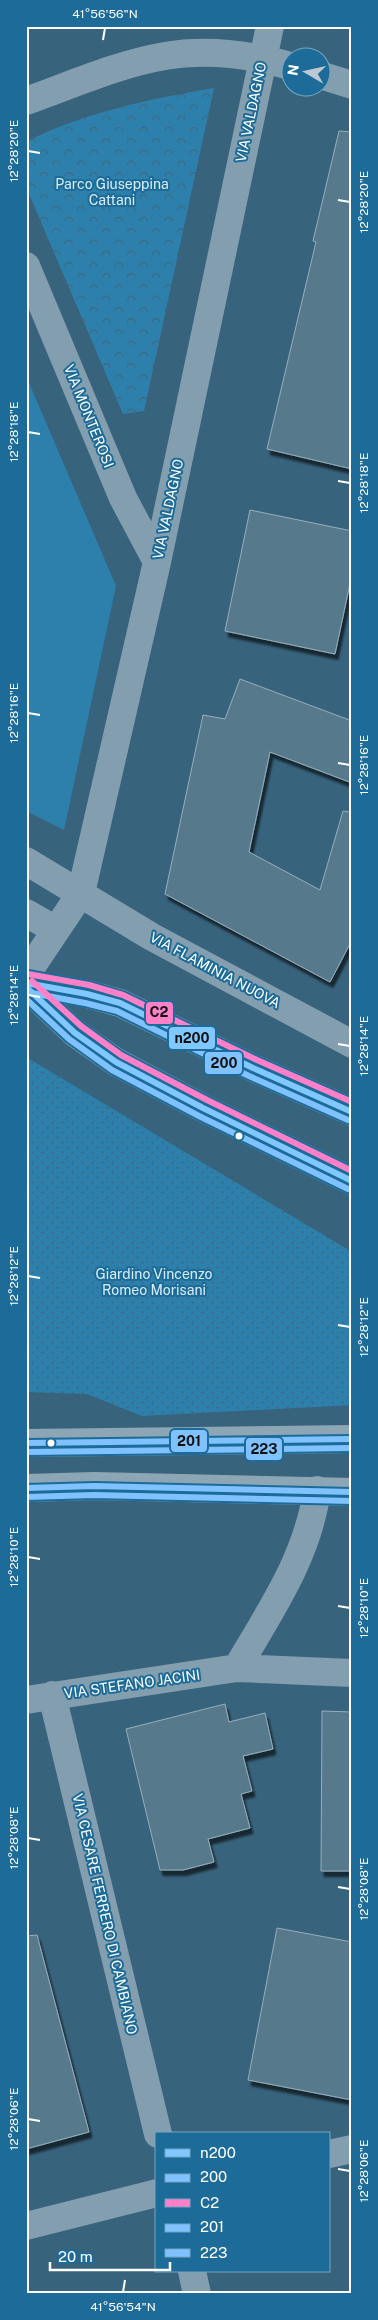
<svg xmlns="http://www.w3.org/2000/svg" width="378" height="2320" font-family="'Public Sans',sans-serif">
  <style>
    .grass { fill: #2e80ac }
    .park { fill: url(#park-crowns) }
    .garden { fill: url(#garden-dots) }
    .building { fill: #57798c; stroke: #96aebc; filter: url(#shadow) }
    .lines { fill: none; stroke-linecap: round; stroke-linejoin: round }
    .minor { stroke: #829eaf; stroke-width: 28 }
    .major { stroke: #8da6b5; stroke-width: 28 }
    .bus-1-casing { stroke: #1c6b98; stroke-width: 10 }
    .bus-2-casing { stroke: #1c6b98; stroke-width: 10 }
    .bus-3-casing { stroke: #1c6b98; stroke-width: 10 }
    .bus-4-casing { stroke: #1c6b98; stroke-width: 10 }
    .bus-5-casing { stroke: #1c6b98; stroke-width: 10 }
    .bus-1 { stroke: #80c8ff; stroke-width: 6 }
    .bus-2 { stroke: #80c2ff; stroke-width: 6 }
    .bus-3 { stroke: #ff80c8; stroke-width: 6 }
    .bus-4 { stroke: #80c2ff; stroke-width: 6 }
    .bus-5 { stroke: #80c2ff; stroke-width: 6 }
    .ticks { fill: none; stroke: #fff; stroke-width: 2 }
    .bus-dot { fill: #fff; stroke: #1c6b98; stroke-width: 2 }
    .labels { text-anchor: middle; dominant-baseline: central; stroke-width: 4; stroke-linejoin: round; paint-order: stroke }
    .street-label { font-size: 14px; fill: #fff; stroke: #1c6b98 }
    .park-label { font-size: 14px; fill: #d8effb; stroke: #1c6b98 }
    .line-badge { stroke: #1c6b98; stroke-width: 2 }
    .pale-badge-label { font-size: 14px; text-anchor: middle; font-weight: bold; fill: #111 }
    .neatline { fill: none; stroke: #fff; stroke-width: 2 }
    .ticks-label { font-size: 12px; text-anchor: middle; fill: #fff }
  </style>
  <defs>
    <pattern id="park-crowns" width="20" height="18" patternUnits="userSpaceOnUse" patternTransform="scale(1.25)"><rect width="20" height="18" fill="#2e80ac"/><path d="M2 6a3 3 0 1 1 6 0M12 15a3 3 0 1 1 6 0" fill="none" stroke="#3c6981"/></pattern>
    <pattern id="garden-dots" width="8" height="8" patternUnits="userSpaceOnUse" patternTransform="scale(1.25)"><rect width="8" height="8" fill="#2e80ac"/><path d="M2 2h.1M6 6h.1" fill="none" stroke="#3c6981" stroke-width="1.8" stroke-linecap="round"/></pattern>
    <filter id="shadow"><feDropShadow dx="3" dy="5.5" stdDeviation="1" flood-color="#0009"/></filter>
  </defs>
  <rect width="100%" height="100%" fill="#38637c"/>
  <path class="grass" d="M26,376L116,586L64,830L26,811Z"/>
  <path class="park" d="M214,88L144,411L123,414L26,187V142C84,112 151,99 214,88Z"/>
  <path class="garden" d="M26,1057L352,1252V1405L142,1416L87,1394L26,1392Z"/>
  <path class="building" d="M339,131L352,132V469L267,449L316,242L313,241Z
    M250,510L352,531V574L335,654L225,631Z
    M240,679L352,721V783L270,752L249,852L320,890L343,811L352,812V940L330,982L165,894L203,715L225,719Z
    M225,1704L229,1722L265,1713L273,1749L243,1756L252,1791L241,1794L250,1828L208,1839L214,1862L183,1870H160L126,1729Z
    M322,1711L352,1712V1871H321Z
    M277,1928L352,1942V2100L248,2080Z
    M37,1935L89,2132L26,2149V1936Z"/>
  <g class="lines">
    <path class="minor" d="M320,75L352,85
      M26,101C71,85 118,64 165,56C206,49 251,54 290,66
      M26,266L123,498L157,562
      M26,861L152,937L352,1044
      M26,913L56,930
      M26,975L81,893L157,562L270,26
      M237,1668C270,1611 308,1557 317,1490
      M52,1695L158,2134
      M26,1700L237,1668L352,1673
      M329,2154L352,2149
      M26,2226L157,2193
      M192,2271L197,2294"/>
    <path class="major" d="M26,983L87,994L120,1003L253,1068L352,1112
      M26,987L75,1033L116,1062L203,1108L352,1181
      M26,1443L352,1439
      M26,1488L94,1486L352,1492"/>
    <g class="bus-1-casing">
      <path id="bus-1" d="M26,983L87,994L120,1003L253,1068L352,1112
        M26,987L75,1033L116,1062L203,1108L352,1181"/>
    </g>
    <g class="bus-2-casing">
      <path id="bus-2" d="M26,992L85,1003L117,1011L249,1076L348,1120
        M26,999L69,1039L112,1070L199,1116L348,1189"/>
    </g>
    <g class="bus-3-casing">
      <path id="bus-3" d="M28,974L89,985L123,995L257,1060L352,1102
        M32,981L81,1026L121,1055L207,1100L352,1171"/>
    </g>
    <g class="bus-4-casing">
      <path id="bus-4" d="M26,1443L352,1439
        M26,1488L94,1486L352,1492"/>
    </g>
    <g class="bus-5-casing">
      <path id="bus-5" d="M26,1452L352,1448
        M26,1497L94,1495L352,1501"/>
    </g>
    <use href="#bus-1" class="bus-1"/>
    <use href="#bus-2" class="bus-2"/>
    <use href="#bus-3" class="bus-3"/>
    <use href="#bus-4" class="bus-4"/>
    <use href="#bus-5" class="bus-5"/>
  </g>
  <path class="ticks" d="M103,40L105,28M28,151L40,153M338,200L350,202M28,432L40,434M338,481L350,483M28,713L40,715M338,763L350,765M28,995L40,997M338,1044L350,1046M28,1276L40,1278M338,1325L350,1327M28,1557L40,1559M338,1606L350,1608M28,1838L40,1840M338,1887L350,1889M28,2119L40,2121M338,2169L350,2171M123,2292L125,2280"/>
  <g class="bus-dot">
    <circle cx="239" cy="1136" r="4.5"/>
    <circle cx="51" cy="1443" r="4.5"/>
  </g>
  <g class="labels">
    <g class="street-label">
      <text transform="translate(251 112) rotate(-78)">VIA VALDAGNO</text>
      <text transform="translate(89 416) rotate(68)">VIA MONTEROSI</text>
      <text transform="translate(168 509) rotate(-78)">VIA VALDAGNO</text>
      <text transform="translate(215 970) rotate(28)">VIA FLAMINIA NUOVA</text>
      <text transform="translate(132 1684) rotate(-8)">VIA STEFANO JACINI</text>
      <text transform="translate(105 1914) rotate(77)">VIA CESARE FERRERO DI CAMBIANO</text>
    </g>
    <g class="park-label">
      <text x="112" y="184">Parco Giuseppina<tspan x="112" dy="16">Cattani</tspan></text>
      <text x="154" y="1274">Giardino Vincenzo<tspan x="154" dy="16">Romeo Morisani</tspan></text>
    </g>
  </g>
  <g class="line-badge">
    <rect x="145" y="1001" width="29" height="24" rx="5" fill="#ff80c8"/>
    <rect x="168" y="1026" width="48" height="24" rx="5" fill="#80c8ff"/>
    <rect x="204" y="1051" width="39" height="24" rx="5" fill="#80c2ff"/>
    <rect x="170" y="1429" width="38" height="24" rx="5" fill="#80c2ff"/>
    <rect x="245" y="1437" width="38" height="24" rx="5" fill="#80c2ff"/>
  </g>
  <g class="pale-badge-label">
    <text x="159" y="1017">C2</text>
    <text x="192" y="1043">n200</text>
    <text x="224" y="1068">200</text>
    <text x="189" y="1446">201</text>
    <text x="264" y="1454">223</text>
  </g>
  <rect width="378" height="2320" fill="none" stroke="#1c6b98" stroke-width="55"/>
  <rect x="155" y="2132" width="175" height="140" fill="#1c6b98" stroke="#77a6c1"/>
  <rect x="165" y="2149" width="25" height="8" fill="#80c8ff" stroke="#77a6c1"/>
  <text x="200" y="2158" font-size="15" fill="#ffffff">n200</text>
  <rect x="165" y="2174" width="25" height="8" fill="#80c2ff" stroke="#77a6c1"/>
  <text x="200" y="2182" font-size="15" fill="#ffffff">200</text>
  <rect x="165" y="2199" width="25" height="8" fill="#ff80c8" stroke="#77a6c1"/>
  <text x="200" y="2208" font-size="15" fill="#ffffff">C2</text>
  <rect x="165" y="2224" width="25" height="8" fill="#80c2ff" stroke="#77a6c1"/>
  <text x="200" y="2232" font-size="15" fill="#ffffff">201</text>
  <rect x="165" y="2249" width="25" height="8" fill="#80c2ff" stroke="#77a6c1"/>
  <text x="200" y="2258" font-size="15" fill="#ffffff">223</text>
  <g transform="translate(306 72) rotate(279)"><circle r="24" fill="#1c6b98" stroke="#77a6c1"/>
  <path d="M0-4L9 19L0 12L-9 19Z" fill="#b9c8d1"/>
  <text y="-8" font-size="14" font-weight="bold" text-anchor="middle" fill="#ffffff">N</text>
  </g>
  <path d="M50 2262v8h120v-8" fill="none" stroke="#ffffff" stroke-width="2.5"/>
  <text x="58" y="2262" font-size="15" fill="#ffffff" stroke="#1c6b98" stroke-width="4" paint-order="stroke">20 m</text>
  <rect x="28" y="28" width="322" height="2264" class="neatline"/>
  <g class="ticks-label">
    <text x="105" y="18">41°56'56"N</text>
    <text transform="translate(14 151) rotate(-90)" y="4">12°28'20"E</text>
    <text transform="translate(364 202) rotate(-90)" y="4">12°28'20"E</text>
    <text transform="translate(14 432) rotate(-90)" y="4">12°28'18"E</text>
    <text transform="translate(364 483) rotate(-90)" y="4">12°28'18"E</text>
    <text transform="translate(14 713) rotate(-90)" y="4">12°28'16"E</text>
    <text transform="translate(364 765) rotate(-90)" y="4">12°28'16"E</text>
    <text transform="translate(14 995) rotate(-90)" y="4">12°28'14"E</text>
    <text transform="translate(364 1046) rotate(-90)" y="4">12°28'14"E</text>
    <text transform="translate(14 1276) rotate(-90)" y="4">12°28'12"E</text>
    <text transform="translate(364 1327) rotate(-90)" y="4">12°28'12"E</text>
    <text transform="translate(14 1557) rotate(-90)" y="4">12°28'10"E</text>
    <text transform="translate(364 1608) rotate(-90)" y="4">12°28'10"E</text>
    <text transform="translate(14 1838) rotate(-90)" y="4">12°28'08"E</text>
    <text transform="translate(364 1889) rotate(-90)" y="4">12°28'08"E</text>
    <text transform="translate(14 2119) rotate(-90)" y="4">12°28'06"E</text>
    <text transform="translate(364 2171) rotate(-90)" y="4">12°28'06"E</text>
    <text x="123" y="2311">41°56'54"N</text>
  </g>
</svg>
